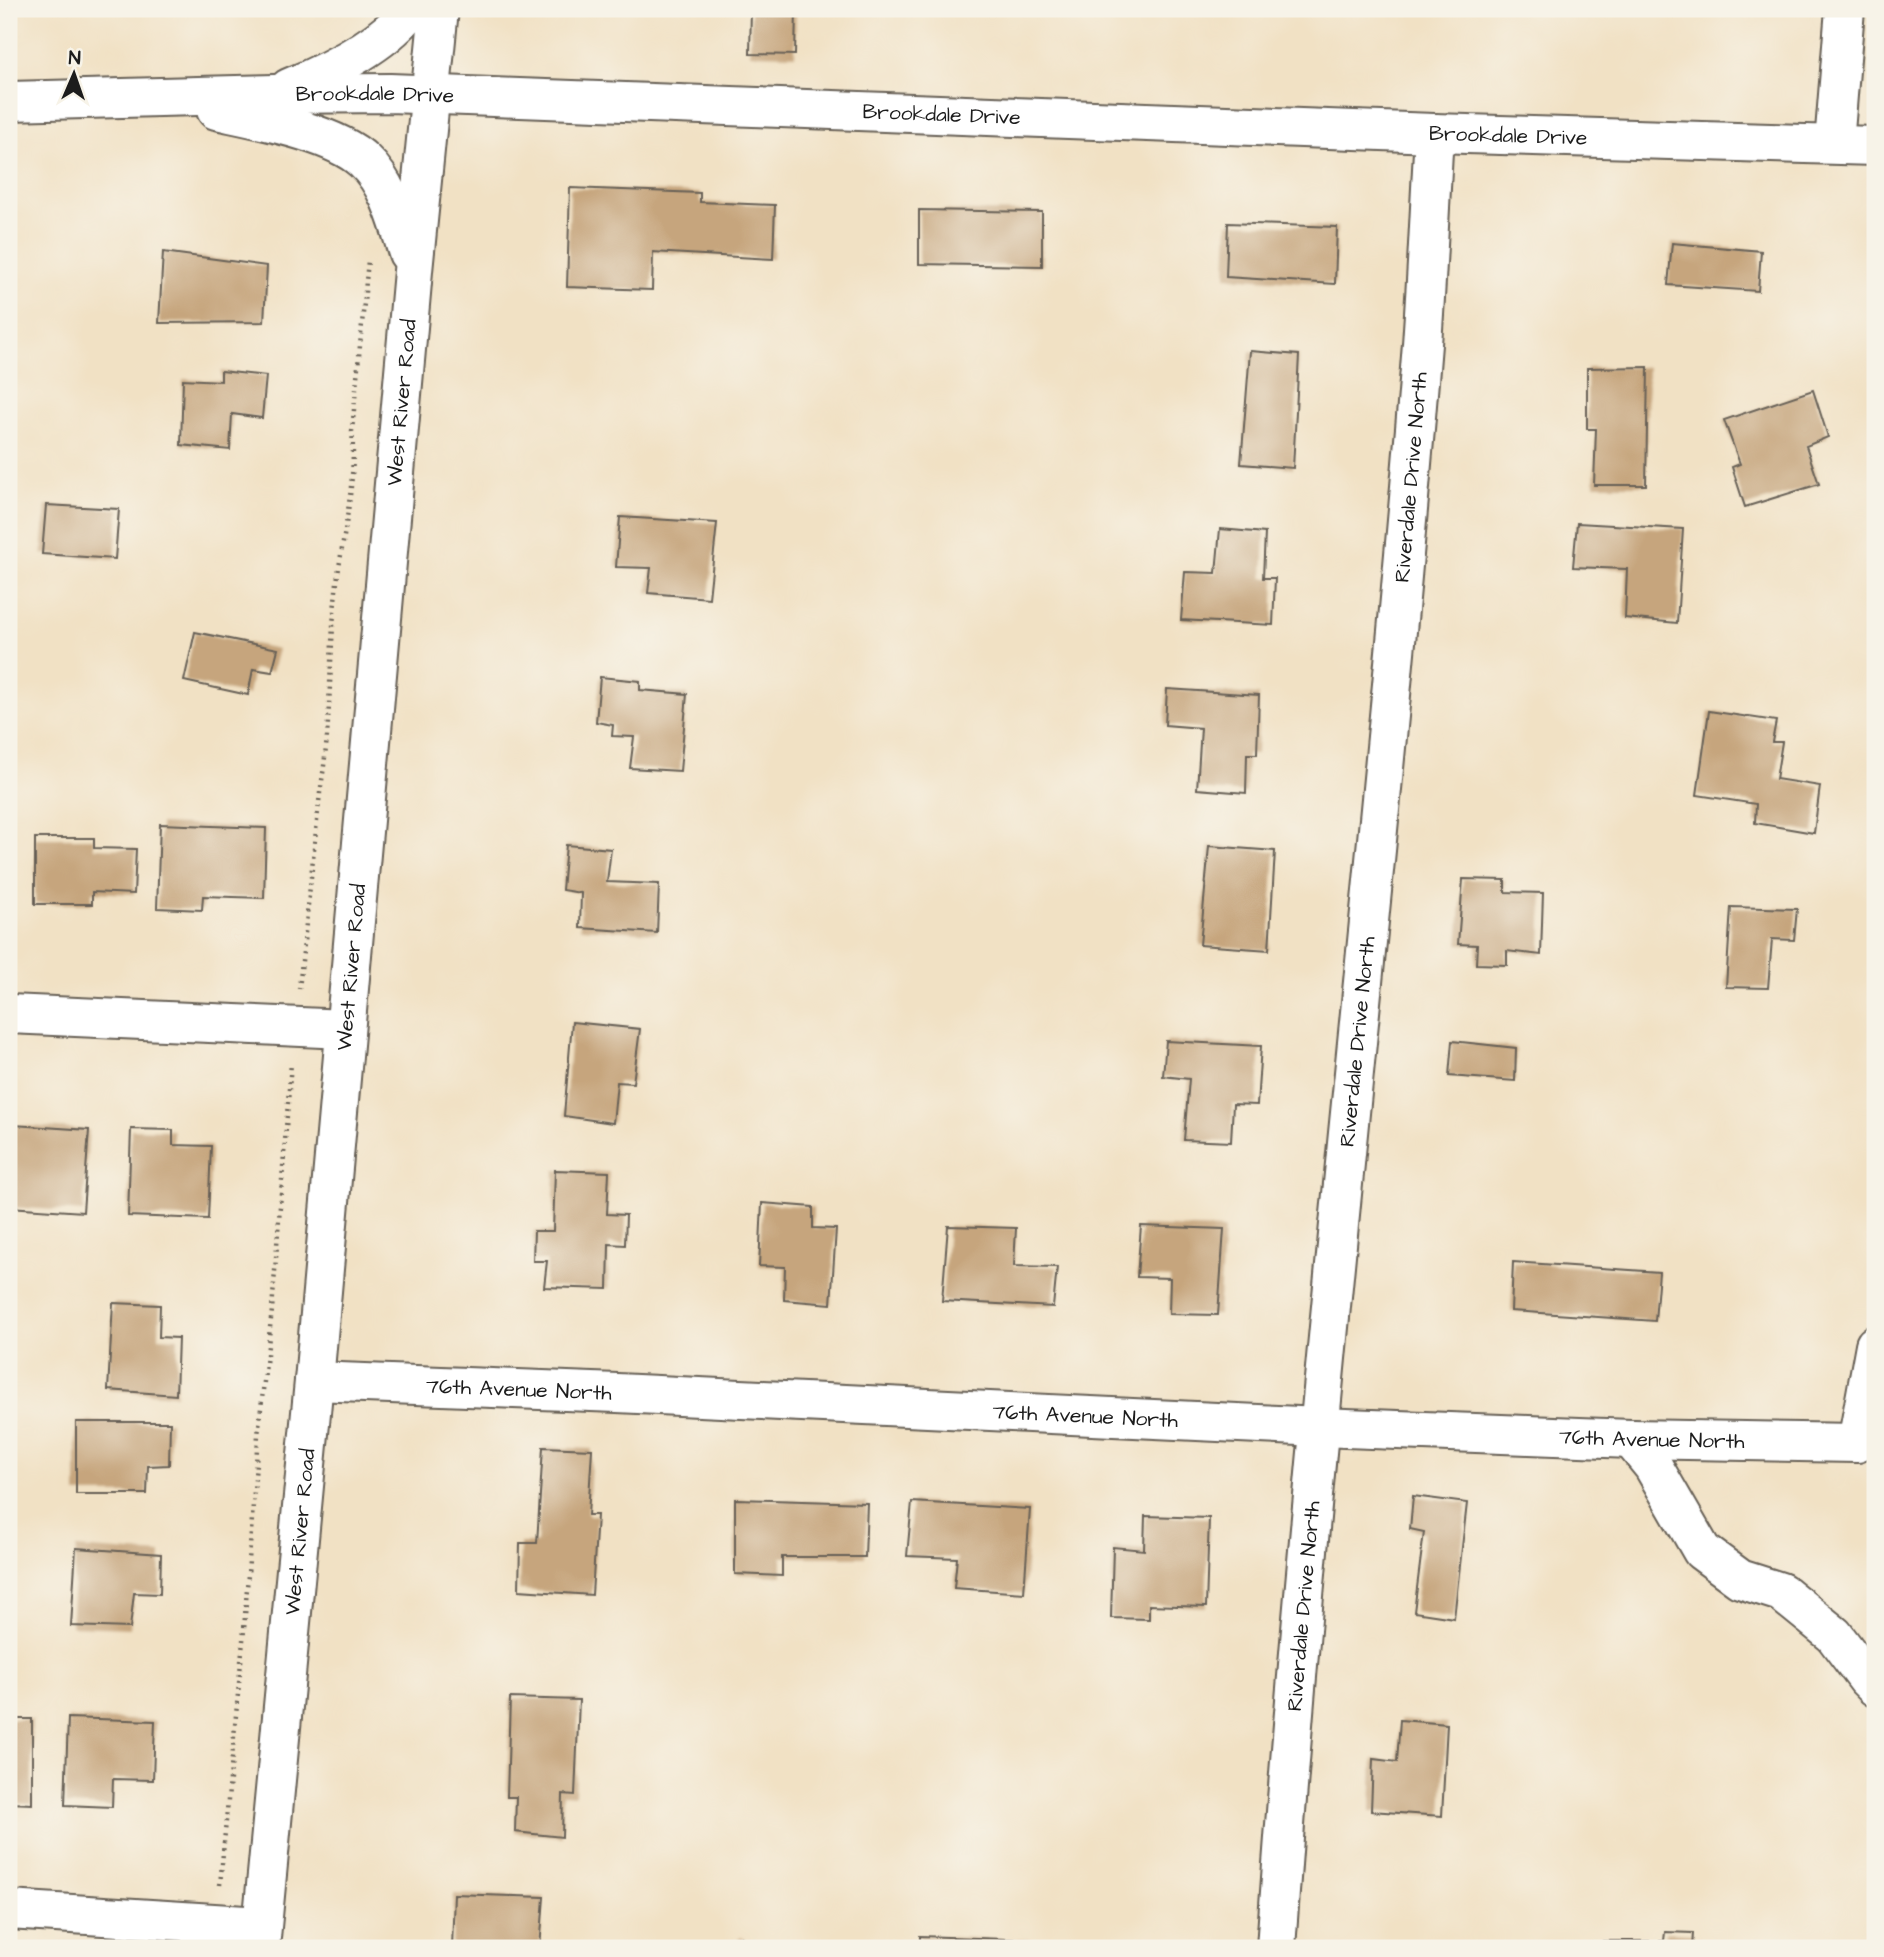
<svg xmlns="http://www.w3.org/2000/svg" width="1884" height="1957" font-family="'Architects Daughter',sans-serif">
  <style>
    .building { fill: #c6a57d }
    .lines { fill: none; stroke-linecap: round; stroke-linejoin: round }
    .minor-casing { stroke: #676157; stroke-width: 42 }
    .path { stroke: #676157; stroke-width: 4.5; stroke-dasharray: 2 5; stroke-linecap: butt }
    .minor { stroke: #fff; stroke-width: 38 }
    .labels { text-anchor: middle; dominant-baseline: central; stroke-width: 6; stroke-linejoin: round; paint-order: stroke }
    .street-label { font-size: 21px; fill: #1c1c1c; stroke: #f7f3e8 }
  </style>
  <rect width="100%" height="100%" fill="#f7f3e8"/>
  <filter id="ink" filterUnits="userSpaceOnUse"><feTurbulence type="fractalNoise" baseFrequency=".0143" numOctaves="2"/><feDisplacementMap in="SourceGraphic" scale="14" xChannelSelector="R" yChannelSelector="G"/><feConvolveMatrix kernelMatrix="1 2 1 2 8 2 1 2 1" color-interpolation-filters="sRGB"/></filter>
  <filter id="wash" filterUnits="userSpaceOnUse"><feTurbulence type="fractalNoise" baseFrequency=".00686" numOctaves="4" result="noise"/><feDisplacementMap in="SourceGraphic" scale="28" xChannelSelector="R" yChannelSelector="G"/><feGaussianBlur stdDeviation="1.57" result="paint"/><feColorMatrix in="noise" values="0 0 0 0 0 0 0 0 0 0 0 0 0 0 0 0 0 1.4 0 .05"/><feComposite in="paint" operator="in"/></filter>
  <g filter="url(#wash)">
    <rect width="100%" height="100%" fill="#f1e1c4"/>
    <g id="blocks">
      <path class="building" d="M751,9H796L795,55L750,54Z
        M570,188L700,193V202L775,205L773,259L653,252L652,290L567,287Z
        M919,210L1042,212V266L919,264Z
        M1228,223L1337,227L1335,284L1226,277Z
        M1672,243L1761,251L1758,291L1668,285Z
        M163,252L267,266L264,322L159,323Z
        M1250,351L1299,355L1293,468L1241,464Z
        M1648,367L1646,485H1594L1596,429H1587V368Z
        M221,371L266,376L262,418L232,414L230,450L181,445L183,379L221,381Z
        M1813,390L1828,437L1806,446L1819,484L1745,507L1732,467L1740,464L1724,420Z
        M46,505L119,509L115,559L42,554Z
        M620,517L717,523L709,598L648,593L651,568L616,567Z
        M1577,523L1683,529L1677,623L1625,618L1627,569L1573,567Z
        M1220,529L1265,533L1263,578H1275L1273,625L1181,620L1185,572L1216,573Z
        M195,632L278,649L272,672L253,669L248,695L184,681Z
        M600,677L640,681V690L687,694L680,771L630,768L634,737L612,736L613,725L596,722Z
        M1167,689L1259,695L1257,754H1247L1246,793L1197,789L1201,728L1165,725Z
        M1709,711L1776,721L1772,742H1782L1776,779L1820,786L1814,833L1755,823L1756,804L1697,795Z
        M160,824L266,828L264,898L203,896L202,910L157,908Z
        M35,838H94V848L136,849L134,894L92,892V904H35Z
        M566,845L611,849L607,882L659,884L657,933L580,928L581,893L562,890Z
        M1209,846L1275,851L1269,950L1200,945Z
        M1463,879L1505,880V892L1543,893L1541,955L1507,951V965L1476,964L1477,945L1458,944Z
        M1731,907L1797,909L1794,940L1772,939L1768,988L1726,987Z
        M572,1022L640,1029L633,1083L617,1082L613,1123L564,1116Z
        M1166,1041L1261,1046L1257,1105L1233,1104L1231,1142L1184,1140L1189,1079L1163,1076Z
        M1452,1041L1516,1048L1515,1081L1449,1076Z
        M13,1125L89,1130L83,1212L9,1207Z
        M131,1129L173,1130V1145L211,1146L208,1219L128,1216Z
        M555,1170L609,1172L607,1214L626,1215L625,1245L609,1244L608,1289L544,1287L547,1261H533L534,1231H553Z
        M762,1203L813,1207V1228L836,1229L831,1304L784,1300L785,1267L759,1266Z
        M948,1226L1016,1228L1014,1266L1057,1267L1053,1307L942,1301Z
        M1141,1226L1224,1229L1218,1315L1169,1314L1170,1278L1137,1277Z
        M1513,1262L1659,1272L1655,1321L1511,1311Z
        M113,1303L160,1305L159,1337L178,1338L176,1395L108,1390Z
        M76,1422H170L169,1465L148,1466L147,1494H76Z
        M543,1447L592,1449L588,1515H597L592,1595L519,1590L520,1543H537Z
        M1413,1496L1467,1503L1454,1618L1414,1612L1424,1532L1410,1529Z
        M735,1499L867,1503L865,1557H782V1576L735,1574Z
        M912,1502L1030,1509L1024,1593L954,1588L957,1558L907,1556Z
        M1145,1516L1209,1518L1206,1607L1149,1605V1619L1111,1618L1113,1547L1144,1550Z
        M76,1548L161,1554L160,1594L134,1593L130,1628L71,1626Z
        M510,1698L579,1700L575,1795L563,1794L562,1837L515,1832L516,1797H507Z
        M68,1718L155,1721L153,1780L113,1779L112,1807L65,1805Z
        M9,1719H32V1804L9,1803Z
        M1400,1720L1447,1724L1442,1816L1371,1811L1373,1759L1397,1762Z
        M454,1894L544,1897L540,1948H452Z
        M1665,1932L1693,1933L1692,1948H1603V1941H1664Z
        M920,1936L1031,1940L1030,1948H920Z
        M741,1937L755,1948H732Z"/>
    </g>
  </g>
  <g filter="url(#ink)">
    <use href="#blocks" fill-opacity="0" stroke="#676157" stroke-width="2"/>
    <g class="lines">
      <g class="minor-casing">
        <g id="minor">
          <path d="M289,88C330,71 384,45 411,9"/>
          <path id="s1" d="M9,101L274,94L390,93L1434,133L1875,146"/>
          <path d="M216,110C257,119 333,132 364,161C389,184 398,222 408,253"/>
          <path d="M1834,144L1845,9"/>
          <path d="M9,1014L345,1029"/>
          <path id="s2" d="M314,1381L617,1393L1320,1427L1631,1439L1857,1443L1875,1345"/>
          <path d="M1631,1439L1653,1466L1702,1551L1740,1579L1781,1592L1834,1635L1867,1679L1875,1687"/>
          <path d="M9,1910L261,1926"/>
          <path id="s3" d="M260,1948L314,1381L413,271L439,9"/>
          <path id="s4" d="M1276,1948C1313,1412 1379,879 1422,344C1427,274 1430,203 1434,133"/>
        </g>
      </g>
      <path class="path" d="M299,989L320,793C331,730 329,665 335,601C340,544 357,487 352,431L368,260
        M220,1885L244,1630L258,1435L272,1310L291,1063"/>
      <use href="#minor" class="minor"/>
    </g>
  </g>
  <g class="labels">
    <g class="street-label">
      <text stroke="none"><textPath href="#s1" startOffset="366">Brookdale Drive</textPath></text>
      <text stroke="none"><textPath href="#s1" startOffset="933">Brookdale Drive</textPath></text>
      <text stroke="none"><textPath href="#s1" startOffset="1500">Brookdale Drive</textPath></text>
      <text stroke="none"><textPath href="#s3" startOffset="1552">West River Road</textPath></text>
      <text stroke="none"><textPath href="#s4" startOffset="1477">Riverdale Drive North</textPath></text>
      <text stroke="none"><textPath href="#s3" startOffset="985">West River Road</textPath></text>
      <text stroke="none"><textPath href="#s4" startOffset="910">Riverdale Drive North</textPath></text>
      <text stroke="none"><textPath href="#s2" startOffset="205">76th Avenue North</textPath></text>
      <text stroke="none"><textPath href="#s2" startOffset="772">76th Avenue North</textPath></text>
      <text stroke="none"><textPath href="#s2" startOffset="1339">76th Avenue North</textPath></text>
      <text stroke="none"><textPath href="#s3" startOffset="418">West River Road</textPath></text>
      <text stroke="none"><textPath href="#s4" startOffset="343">Riverdale Drive North</textPath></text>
    </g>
  </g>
  <rect width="1884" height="1957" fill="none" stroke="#f7f3e8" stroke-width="35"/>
  <g transform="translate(74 74) rotate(2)" stroke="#f7f3e8" stroke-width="5" paint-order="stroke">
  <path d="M0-5L12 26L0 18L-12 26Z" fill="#1c1c1c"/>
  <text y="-10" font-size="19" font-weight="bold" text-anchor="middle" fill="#1c1c1c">N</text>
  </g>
</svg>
